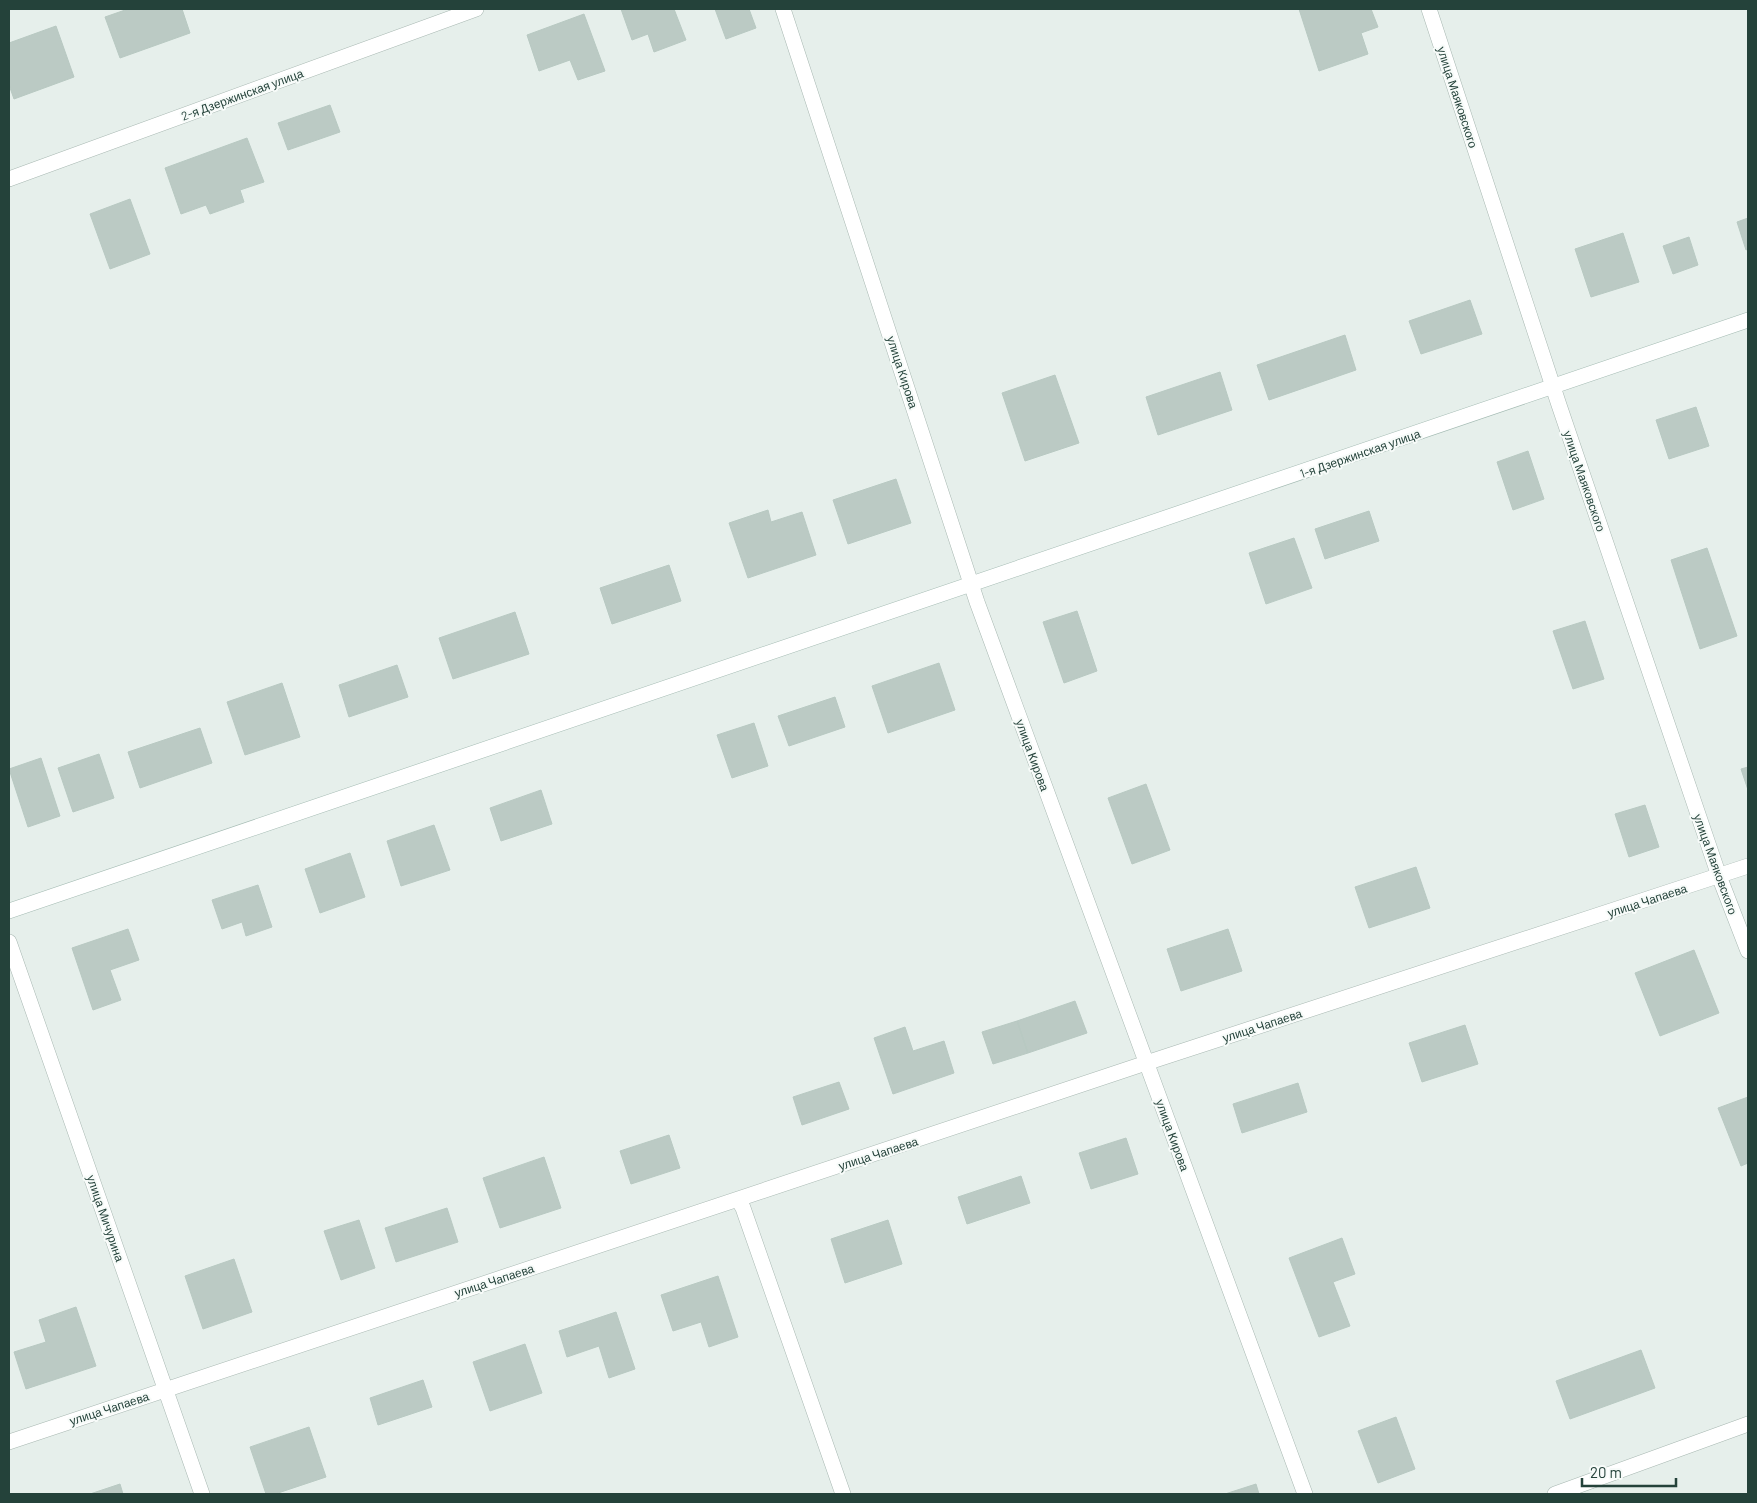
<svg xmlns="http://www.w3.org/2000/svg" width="1757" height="1503" font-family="Barlow,sans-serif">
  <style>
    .building { fill: #bbcac4; stroke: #b8c9c2 }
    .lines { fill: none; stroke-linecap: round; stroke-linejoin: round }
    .street-casing { stroke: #a8b8b2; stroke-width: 16 }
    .secondary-casing { stroke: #a4bbb3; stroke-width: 16 }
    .street { stroke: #fff; stroke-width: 15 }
    .secondary { stroke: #fff; stroke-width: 15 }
    .labels { text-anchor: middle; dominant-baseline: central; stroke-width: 4; stroke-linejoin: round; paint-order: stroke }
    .street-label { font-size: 12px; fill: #24423a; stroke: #f7fbf9 }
  </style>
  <rect width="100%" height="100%" fill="#e6efeb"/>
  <path class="building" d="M128,9H182L190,33L120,58L105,17Z
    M621,9H674L686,40L654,52L648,34L632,40Z
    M715,9H749L756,28L726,39Z
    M1299,9H1371L1378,27L1361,33L1368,54L1319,71Z
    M584,14L605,71L578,80L570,60L539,71L527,35Z
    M56,26L74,77L14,99L9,85V43Z
    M330,105L340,132L288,150L278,123Z
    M247,138L264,182L240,190L244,202L210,214L206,205L181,214L165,168Z
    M130,199L150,254L110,269L90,214Z
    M1748,218V249L1746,250L1737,222Z
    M1623,233L1639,282L1591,297L1575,249Z
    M1689,237L1698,265L1673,274L1663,246Z
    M1470,300L1482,334L1421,354L1409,321Z
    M1345,335L1356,370L1269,400L1257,365Z
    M1220,372L1232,410L1158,435L1146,397Z
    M1055,375L1079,443L1025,461L1002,393Z
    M1696,407L1709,446L1669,459L1656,420Z
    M1528,451L1544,499L1513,510L1497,462Z
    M896,479L911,523L848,544L833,500Z
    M768,510L771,522L802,512L816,555L748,578L729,523Z
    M1369,511L1379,541L1325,559L1315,529Z
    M1294,538L1312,588L1266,604L1249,553Z
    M1707,548L1737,636L1700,649L1671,560Z
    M669,565L681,601L612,624L600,588Z
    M1077,611L1097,671L1064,683L1043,622Z
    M515,612L529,654L453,679L439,638Z
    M1585,621L1604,679L1573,689L1553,631Z
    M939,663L955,710L888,733L872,686Z
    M397,665L408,697L349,717L339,685Z
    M282,683L300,737L245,755L227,702Z
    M835,697L845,727L789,746L778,716Z
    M754,723L768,766L732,778L717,735Z
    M200,728L212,763L140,788L128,752Z
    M99,754L114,798L73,812L58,768Z
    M41,758L60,816L28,827L9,769Z
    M1748,767V790L1741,769Z
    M1146,784L1170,850L1132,864L1108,798Z
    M541,790L552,824L501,841L490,808Z
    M1645,805L1659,847L1629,857L1615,814Z
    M434,825L450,870L401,886L387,841Z
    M350,853L365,897L320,913L305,869Z
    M1416,867L1430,908L1369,928L1355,887Z
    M258,885L272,927L246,936L242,922L222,929L212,900Z
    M128,929L139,960L110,970L121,1000L93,1010L72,948Z
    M1228,929L1242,971L1181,991L1167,949Z
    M1694,950L1719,1013L1660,1036L1635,973Z
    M1075,1001L1087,1033L1028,1053L1017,1021Z
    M1017,1021L1028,1053L993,1064L982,1032Z
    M1465,1025L1478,1064L1422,1082L1409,1043Z
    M905,1027L913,1051L944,1041L954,1073L893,1094L874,1038Z
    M839,1082L849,1109L802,1125L793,1097Z
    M1298,1083L1307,1112L1242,1133L1233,1104Z
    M1748,1097V1163L1741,1166L1718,1108Z
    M669,1135L680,1168L631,1184L620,1151Z
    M1126,1138L1138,1174L1091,1189L1079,1153Z
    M544,1157L561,1208L500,1228L483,1178Z
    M1021,1176L1030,1203L967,1224L958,1197Z
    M447,1208L458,1242L396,1262L385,1228Z
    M359,1220L375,1268L341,1280L324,1231Z
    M888,1220L902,1264L845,1283L831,1239Z
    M1342,1238L1355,1274L1333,1282L1350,1326L1319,1337L1289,1258Z
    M234,1259L252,1312L203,1329L185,1276Z
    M718,1276L738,1337L709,1347L701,1322L673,1331L661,1295Z
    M76,1307L96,1366L26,1389L14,1352L46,1342L39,1320Z
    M616,1312L635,1369L609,1378L599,1346L567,1357L559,1331Z
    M525,1344L542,1393L490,1411L473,1362Z
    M1641,1350L1655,1388L1570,1419L1556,1381Z
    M423,1380L432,1407L378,1425L370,1398Z
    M1396,1417L1415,1469L1378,1483L1358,1431Z
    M309,1427L326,1477L275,1494H266L250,1447Z
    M120,1484L123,1494H90Z
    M1256,1484L1259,1494H1225Z"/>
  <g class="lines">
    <g class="street-casing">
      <path id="street" d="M783,9L977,602L1305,1494
        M1429,9L1559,405L1719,876L1748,951
        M9,179L476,9
        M9,942L202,1494
        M738,1199L743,1208L843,1494
        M9,1442L1146,1063L1748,866
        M1555,1494L1748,1424"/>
    </g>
    <g class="secondary-casing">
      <path id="secondary" d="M9,911L1748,320"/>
    </g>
    <use href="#street" class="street"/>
    <use href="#secondary" class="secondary"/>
  </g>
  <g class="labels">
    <g class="street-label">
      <text transform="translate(242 94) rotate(-20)">2-я Дзержинская улица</text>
      <text transform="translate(1458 97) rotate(72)">улица Маяковского</text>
      <text transform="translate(903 372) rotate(72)">улица Кирова</text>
      <text transform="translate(1360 453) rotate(-19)">1-я Дзержинская улица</text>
      <text transform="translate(1585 481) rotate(71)">улица Маяковского</text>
      <text transform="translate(1033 755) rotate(70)">улица Кирова</text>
      <text transform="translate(1716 864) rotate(70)">улица Маяковского</text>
      <text transform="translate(1647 900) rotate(-18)">улица Чапаева</text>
      <text transform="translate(1262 1025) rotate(-18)">улица Чапаева</text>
      <text transform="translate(1173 1135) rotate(70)">улица Кирова</text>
      <text transform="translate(878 1153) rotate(-18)">улица Чапаева</text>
      <text transform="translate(106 1218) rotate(71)">улица Мичурина</text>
      <text transform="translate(494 1280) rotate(-18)">улица Чапаева</text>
      <text transform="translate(109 1408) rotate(-18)">улица Чапаева</text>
    </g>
  </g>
  <rect width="1757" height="1503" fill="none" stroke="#24423a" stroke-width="20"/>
  <path d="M1582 1478v8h94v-8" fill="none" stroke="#24423a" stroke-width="2.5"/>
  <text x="1590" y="1478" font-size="15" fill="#24423a" stroke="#f7fbf9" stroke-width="4" paint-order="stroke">20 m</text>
</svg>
